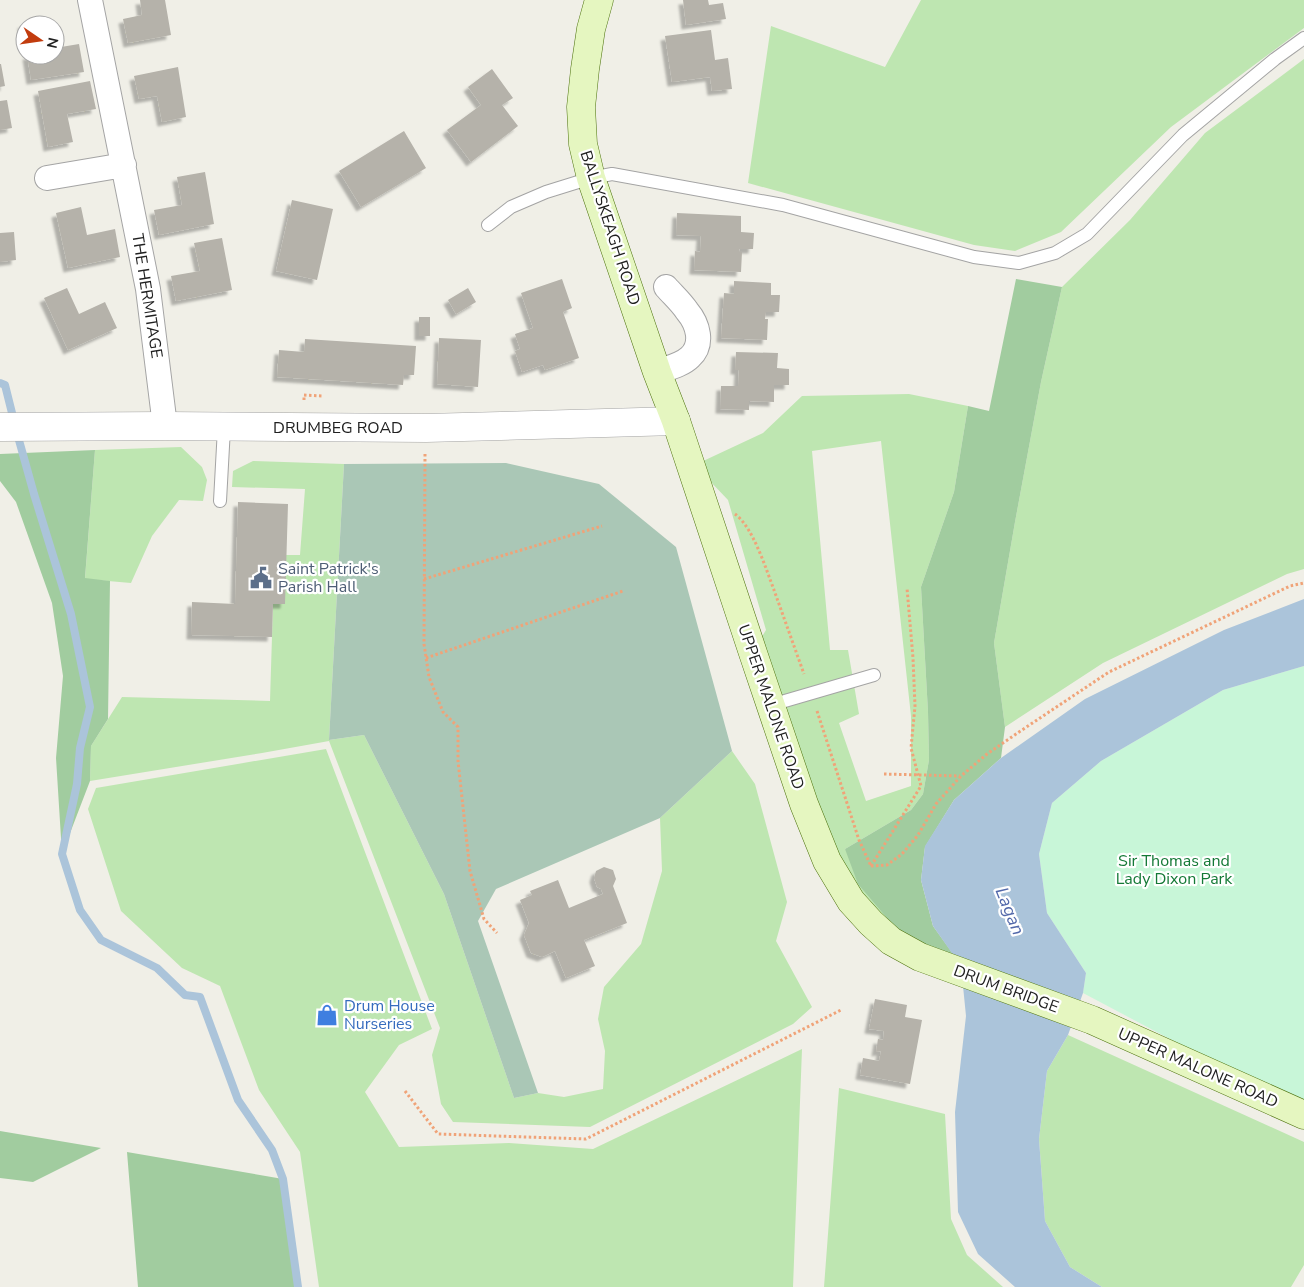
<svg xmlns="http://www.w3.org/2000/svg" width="1304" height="1287" font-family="'Nunito Sans',sans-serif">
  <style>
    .grass { fill: #bee6b1; fill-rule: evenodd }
    .forest { fill: #a1cc9f }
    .cemetery { fill: #aac7b6 }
    .park { fill: #c8f6d8 }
    .water { fill: #abc4da }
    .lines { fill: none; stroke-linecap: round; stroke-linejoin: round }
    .stream { stroke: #abc4da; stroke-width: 8 }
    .building { fill: #b5b2aa; filter: url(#shadow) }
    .service-casing { stroke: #a4a4a4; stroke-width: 14 }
    .minor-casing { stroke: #a4a4a4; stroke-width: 26 }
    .tertiary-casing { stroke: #a4a4a4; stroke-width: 29 }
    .secondary-casing { stroke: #4d720d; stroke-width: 29 }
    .path { stroke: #f0a378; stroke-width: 3; stroke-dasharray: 2.5 2.5; stroke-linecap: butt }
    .service { stroke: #fff; stroke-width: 12 }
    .minor { stroke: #fff; stroke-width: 24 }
    .tertiary { stroke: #fff; stroke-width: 28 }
    .secondary { stroke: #e5f6c0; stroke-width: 28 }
    .labels { text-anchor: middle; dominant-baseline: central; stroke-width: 4.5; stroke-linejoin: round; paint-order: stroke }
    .street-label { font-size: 16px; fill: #202020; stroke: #fff }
    .service-label { font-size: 16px; fill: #4e5e75; stroke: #fff; text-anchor: start }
    .park-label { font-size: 16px; fill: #147936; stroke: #fff }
    .shop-label { font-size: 16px; fill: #366cbe; stroke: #fff; text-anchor: start }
    .water-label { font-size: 18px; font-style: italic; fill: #5268aa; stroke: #fff }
  </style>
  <defs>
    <filter id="shadow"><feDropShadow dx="-4.5" dy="4.5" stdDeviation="1" flood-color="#0004"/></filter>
  </defs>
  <rect width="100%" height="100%" fill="#f0efe7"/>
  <path class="grass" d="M921,0H1304V28L1171,127L1061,232L1015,251L974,245L748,183L771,26L885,67Z
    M1304,59V569L1287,574L1103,663L1005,727L994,643L1015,522L1041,382L1062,287L1130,220L1205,133Z
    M909,394L968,406L954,492L921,587L928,712L929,760L923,794L911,810L845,849L904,938L853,896L758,643L766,630L728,500L708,479L701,462L763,433L802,396ZM881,441L911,716V786L866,801L839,723L859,714L848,650H830L812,451Z
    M181,447L202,467L207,480L203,501L179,500L152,536L131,583L85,579L95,450Z
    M253,461L344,464L329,740L364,735L444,894L514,1098L538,1093L564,1097L603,1089L605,1051L598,1019L604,987L641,944L662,871L660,818L732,751L755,784L787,902L776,941L812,1007L793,1024L590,1127L453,1122L441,1104L432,1055L440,1028L329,741L262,753L90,781L91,746L122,697L270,701L273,604L286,555H300L305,489L232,487L233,471Z
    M326,749L432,1029L399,1045L365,1092L399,1147L509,1143L593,1149L802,1049L793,1287H319L300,1152L259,1090L220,986L182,968L121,911L88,809L96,788Z
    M1068,1035L1304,1142V1265L1291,1287H1102L1070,1267L1045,1221L1039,1139L1047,1071Z
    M839,1088L945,1114L951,1219L967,1255L1003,1287H824Z"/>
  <path class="forest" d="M1016,279L1062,287L1041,382L1015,522L994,643L1005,727L1001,758L954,800L925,847L921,880L933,926L961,965L904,938L858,884L845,849L911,810L923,794L929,760L928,712L921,587L954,492L968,406L989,411Z
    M95,450L85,578L110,581L108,719L91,746L90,781L62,854L56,758L63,676L52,603L16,502L0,481V454Z
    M0,1131L101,1148L33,1182L0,1178Z
    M127,1152L283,1179L298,1287H138Z"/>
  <path class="cemetery" d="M506,463L599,484L676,547L732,751L660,818L496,889L478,921L538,1093L514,1098L444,894L364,735L329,740L344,464Z"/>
  <path class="park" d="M1304,666V1110L1083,993L1086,973L1047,913L1039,854L1052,803L1101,761L1223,690Z"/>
  <path class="water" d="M1304,599V666L1223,690L1101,761L1052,803L1039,854L1047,913L1086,973L1083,993L1068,1035L1047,1071L1039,1139L1045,1221L1070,1267L1102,1287H1015L978,1254L958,1212L955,1112L966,1016L961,966L933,926L921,880L925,846L954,800L1001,758L1085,699L1224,630Z"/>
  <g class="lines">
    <path class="stream" d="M0,383L5,385L14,421
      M17,433L34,494L71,614L90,707L80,748L77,784L62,854L80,910L101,940L157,968L185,995L200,997L238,1100L272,1150L283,1179L298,1287"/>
  </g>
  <path class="building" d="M140,0H165L171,35L128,43L123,19L142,15Z
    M683,0H708L709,5L723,3L726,19L686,25Z
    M47,20L48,25H25V36L24,37L22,24Z
    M711,30L715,60L728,58L732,89L712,91L710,77L672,82L665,36Z
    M79,44L84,72L31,80L27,55H55V48Z
    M0,64H1L5,86L0,87Z
    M178,67L186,117L162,122L157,96L139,99L134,76Z
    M492,69L513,98L502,105L518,126L471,162L447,130L481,105L468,87Z
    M90,81L96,109L67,114L73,142L48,147L38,91Z
    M7,100L12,128L0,130V101Z
    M404,131L426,168L361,207L339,171Z
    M205,172L214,224L159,235L154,210L182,205L177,177Z
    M292,200L333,209L317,280L276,271Z
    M81,207L87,235L115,229L120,257L68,268L56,213Z
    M677,213L741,216V232L754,233L753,249H739L740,252H742L741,272L694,270L695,251L700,252L701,236L676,235Z
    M14,232L16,260L0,262V233Z
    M222,238L232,290L176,301L171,276L200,271L194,243Z
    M562,279L572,308L563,312L579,358L545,370L543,365L522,372L515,351L520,349L515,334L533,328L521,293Z
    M734,281L771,283V295H780L779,312H766L765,319H768L767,340L721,338L724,293L734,294Z
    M67,288L79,314L105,302L117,328L68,350L44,298Z
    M468,288L476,302L456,314L448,300Z
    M419,317H430V336H419Z
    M439,338L481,340L478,387L437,384Z
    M305,339L416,346L414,375H404L403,385L277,377L279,350L304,352Z
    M736,352L778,353L777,368L789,369V385H774V402L749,401V410L720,409L721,386H738L739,370H735Z
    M238,502L288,504L285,604H273L272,637L191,635L192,602L235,604Z
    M604,867L613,870L616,879L613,886L627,923L584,940L595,966L566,978L555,951L542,957L531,953L524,935L529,923L520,900L532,895L530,891L558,880L569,908L603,894L601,889L597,887L594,878L596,871Z
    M875,999L907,1005L905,1017L922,1020L910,1084L860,1075L863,1058L879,1061L881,1051L876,1052L878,1039L883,1040L884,1031L869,1029Z"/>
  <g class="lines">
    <g class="service-casing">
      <path id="service" d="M488,225L511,207L546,192L591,178L612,174L783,205L974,257L1019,263L1055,253L1087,234L1183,135L1275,59L1304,38
        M220,501L224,428
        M771,705L874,675"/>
    </g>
    <g class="minor-casing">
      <path id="minor" d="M90,0L148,289L165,426
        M47,178L124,165
        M657,372C668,368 682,365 690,357C704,344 698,324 687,311C681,302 673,295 666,287"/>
    </g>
    <g class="tertiary-casing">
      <path id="tertiary" d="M0,427L165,426L426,428L676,421"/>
    </g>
    <g class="secondary-casing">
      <path id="secondary" d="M599,0L591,29L585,69L581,107L583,144L591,178L657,372L676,421L754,656L804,804L827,861L851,901L871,923L891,941L920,957L1092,1020L1304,1115"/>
    </g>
    <path class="path" d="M304,400V395L323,396
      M425,454L424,644L429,677L443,712L458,727V761L470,871L484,919L497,933
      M735,514C753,527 766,569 774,590C784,618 794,646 804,674
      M424,579L602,526
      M426,658L623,591
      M817,711L859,840L871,866
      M884,774L960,776
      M871,866L887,865L902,854L918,835L936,804L961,776L987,754L1019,732L1109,672L1290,586L1304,583
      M871,866L921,786L911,748L915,706L913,658L907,588
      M405,1091L438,1134L586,1139L841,1010"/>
    <use href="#service" class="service"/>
    <use href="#minor" class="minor"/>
    <use href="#tertiary" class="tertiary"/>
    <use href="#secondary" class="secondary"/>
  </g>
  <defs>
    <g id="civic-bare" transform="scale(1.725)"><path d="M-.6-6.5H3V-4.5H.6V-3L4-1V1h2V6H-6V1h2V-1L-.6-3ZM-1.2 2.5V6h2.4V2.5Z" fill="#5c6f8a" stroke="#fff" stroke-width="2.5" paint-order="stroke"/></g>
    <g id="shop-bare" transform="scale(1.725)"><path d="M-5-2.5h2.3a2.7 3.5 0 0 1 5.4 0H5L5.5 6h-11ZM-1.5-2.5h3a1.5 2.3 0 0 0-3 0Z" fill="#3f7fe0" stroke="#fff" stroke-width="2.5" paint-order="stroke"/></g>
  </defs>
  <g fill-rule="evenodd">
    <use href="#civic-bare" x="261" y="578"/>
    <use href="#shop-bare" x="327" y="1015"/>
  </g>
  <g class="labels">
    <g class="street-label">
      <text transform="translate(610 228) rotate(72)">BALLYSKEAGH ROAD</text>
      <text transform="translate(147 296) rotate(81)">THE HERMITAGE</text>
      <text x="338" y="428">DRUMBEG ROAD</text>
      <text transform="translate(771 707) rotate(71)">UPPER MALONE ROAD</text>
      <text transform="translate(1006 989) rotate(20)">DRUM BRIDGE</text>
      <text transform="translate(1198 1068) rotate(24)">UPPER MALONE ROAD</text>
    </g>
    <g class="service-label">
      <text x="278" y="569">Saint Patrick's<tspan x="278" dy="18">Parish Hall</tspan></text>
    </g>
    <g class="park-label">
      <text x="1174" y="861">Sir Thomas and<tspan x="1174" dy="18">Lady Dixon Park</tspan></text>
    </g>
    <g class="shop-label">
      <text x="344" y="1006">Drum House<tspan x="344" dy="18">Nurseries</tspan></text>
    </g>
    <g class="water-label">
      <text transform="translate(1010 911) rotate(68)">Lagan</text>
    </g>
  </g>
  <g transform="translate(40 40) rotate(103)"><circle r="24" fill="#ffffff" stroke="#a6a6a6"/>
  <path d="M0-4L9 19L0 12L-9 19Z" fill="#c23c0e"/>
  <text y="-8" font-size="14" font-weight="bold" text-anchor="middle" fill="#202020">N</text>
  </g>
</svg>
